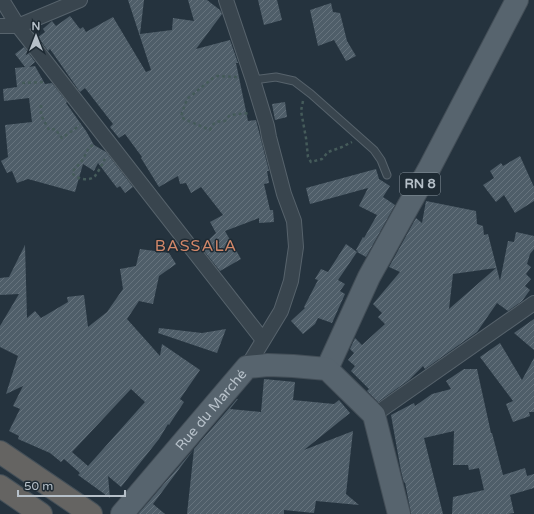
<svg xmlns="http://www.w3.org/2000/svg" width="534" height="514" font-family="'Varela Round',sans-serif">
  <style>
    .building { fill: url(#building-hatch); fill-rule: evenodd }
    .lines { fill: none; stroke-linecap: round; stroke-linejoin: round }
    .service-casing { stroke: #57636c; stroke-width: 9 }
    .minor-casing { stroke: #57636c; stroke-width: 16 }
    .primary-casing { stroke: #434e57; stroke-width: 24 }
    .trunk-casing { stroke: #445059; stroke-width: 24 }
    .path { stroke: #455b5a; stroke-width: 2.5; stroke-dasharray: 3 3; stroke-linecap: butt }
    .service { stroke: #39454e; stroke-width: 7 }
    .minor { stroke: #39454e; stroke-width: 14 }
    .primary { stroke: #57646e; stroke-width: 22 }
    .trunk { stroke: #656462; stroke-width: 22 }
    .labels { text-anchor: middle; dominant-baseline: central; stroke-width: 3; stroke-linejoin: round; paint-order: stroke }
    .shield { fill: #1e2a33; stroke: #88939c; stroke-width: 1 }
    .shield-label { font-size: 13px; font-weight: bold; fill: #b6c0c9 }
    .street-label { font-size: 14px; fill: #b6c0c9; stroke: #1e2a33 }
    .quarter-label { font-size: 16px; letter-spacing: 1px; fill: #d18769; stroke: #1e2a33 }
  </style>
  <defs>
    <pattern id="building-hatch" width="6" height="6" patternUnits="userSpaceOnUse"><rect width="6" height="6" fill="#4f5e69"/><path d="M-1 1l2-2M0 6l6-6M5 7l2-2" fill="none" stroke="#66737d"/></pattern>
  </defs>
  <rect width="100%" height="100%" fill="#25333e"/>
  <path class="building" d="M128,0H144L140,34L172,30L173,18L194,21L188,0H207L220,10L222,14L196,49L230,40L238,63H236L248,121L256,120L269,171H267L269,183L264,184L270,210H273L274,222L259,223V218L225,231L241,259L220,271L201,247L216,233L210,222L223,215L201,187L191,193L186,183L180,184L178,176L159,187L141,158L142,157L125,134L119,138L110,127L113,124L85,88L80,92L50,49L48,51L38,37L45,32L43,29L52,21L56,26L70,16L80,29L83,27L86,32L113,17L146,72L151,70Z
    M258,0H277L282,20L264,25Z
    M331,3L333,12L340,13L347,41L356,56L346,61L334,40L318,46L310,10Z
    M24,47L35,62L29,67L35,66L45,84L52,83L67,102L66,103L86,131L94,145L106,152L133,187L125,193L120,186L117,188L98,163L94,171L83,164L75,192L28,179L17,183L12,171L7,173L1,161L8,157L5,125L32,122L29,98L4,101L3,89L17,87L15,68L25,67L15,54Z
    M285,102L287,117L275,120L272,104Z
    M520,156L534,187V201L515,213L504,195L496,202L483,185L494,178L490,171L501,163L503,166Z
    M376,169L379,179L390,186L383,197L395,205L366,257L357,252L358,251L356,250L363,237L364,238L377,215L359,206L368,188L310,204L306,188Z
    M426,201L476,211L477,224L483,226L484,235L488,234L500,281L508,241L514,242L516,232L534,236V249L530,254L527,264L531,267L526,274L531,279L525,286L530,290L522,301L508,311L497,303L477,332L425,369L423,366L409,380L378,402L367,391L369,389L351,371L355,366L348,360L354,353L350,349L355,338L362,345L385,324L378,317L382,313L373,304L400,272L389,267L416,218L422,223ZM496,268L449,309L453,274Z
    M346,244L357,252L338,280L345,284L340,291L345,294L332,323L318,318L315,324L303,334L291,321L305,308L304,307L318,280L315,279L321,269L328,272Z
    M25,245L27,318L35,311L41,318L68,302L67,297L84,295L88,327L107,312L123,289L120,269L136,266L140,249L169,253L176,264L159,276L153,304L139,301L127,319L160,356L162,344L200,370L180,399L184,402L169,425L168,424L159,439L121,487L108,476L110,498L78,475L80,473L64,459L61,462L50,453L18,439L19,436L9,431L20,409L13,406L23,386L6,394L18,356L0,347V326L19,294L0,295V278L9,277ZM131,389L145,402L88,466L72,452Z
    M534,319V350L514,333Z
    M159,328L202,333L226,329L217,353L158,333Z
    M500,343L522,380L534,358V412H529L530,416L513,422L506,404L513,401L480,357Z
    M464,369H477L491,433H492L503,475L525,468L527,476L534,474V488L510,495L514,513L508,514H452L453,497L484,490L479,468L469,470L468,465H453L454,431L424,438L443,514H411L405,482L404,483L401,471L391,415L414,403L415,406L432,394L451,389L446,381Z
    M264,379L295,382L293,400L334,404L339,400L350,413L304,450L353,431L346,494L359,505L316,501L314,513L284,510V514H187L194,449L153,504L165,514H138L237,399H238L230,409L261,412Z"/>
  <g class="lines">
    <g class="service-casing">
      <path id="service" d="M253,80L276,77L294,81L311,94L374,150L381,160L387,175"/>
    </g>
    <g class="minor-casing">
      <path id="minor" d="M2,0L18,26L263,340
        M226,0L253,80L267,126L269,137L284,194L294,221L296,247L291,281L281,311L247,367
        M0,26H18L80,0
        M374,415L534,303"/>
    </g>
    <g class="primary-casing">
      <g id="primary">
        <path d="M327,369L369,277L430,167L517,0"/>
        <path id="s1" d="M122,514L247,367L268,365L293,366L327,369L374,415L399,514"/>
      </g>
    </g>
    <g class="trunk-casing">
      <path id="trunk" d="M0,452L91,514
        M0,486L41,514"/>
    </g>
    <path class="path" d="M237,77L217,76L213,78L187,99L181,116L184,119L210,130C213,122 217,121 225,121L230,115L249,113
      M22,83L45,82
      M303,101L301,111L306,138L308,157L311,162L322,159L328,152L342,147L352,142
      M41,105V115L49,130L55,129L62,138L80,125
      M93,145C86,149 86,156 81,162C78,166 75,168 72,173C77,179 89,182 95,176C99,171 102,164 105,159"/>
    <use href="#service" class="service"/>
    <use href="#minor" class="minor"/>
    <use href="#primary" class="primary"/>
    <use href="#trunk" class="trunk"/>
  </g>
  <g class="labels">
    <rect class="shield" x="400" y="173" width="40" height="22" rx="3"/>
    <g class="shield-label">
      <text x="420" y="184">RN 8</text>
    </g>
    <g class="street-label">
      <text stroke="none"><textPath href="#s1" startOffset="137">Rue du Marché</textPath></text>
    </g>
    <g class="quarter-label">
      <text x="196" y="246">BASSALA</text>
    </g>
  </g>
  <g transform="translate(36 36)" stroke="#1e2a33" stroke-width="3" paint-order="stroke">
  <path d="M0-3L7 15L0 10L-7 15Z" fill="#b6c0c9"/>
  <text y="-6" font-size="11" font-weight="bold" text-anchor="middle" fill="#b6c0c9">N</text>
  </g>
  <path d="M18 490v6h107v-6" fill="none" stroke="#b6c0c9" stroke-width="2"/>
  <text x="24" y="490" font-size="12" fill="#b6c0c9" stroke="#1e2a33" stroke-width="3" paint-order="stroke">50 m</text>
</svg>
